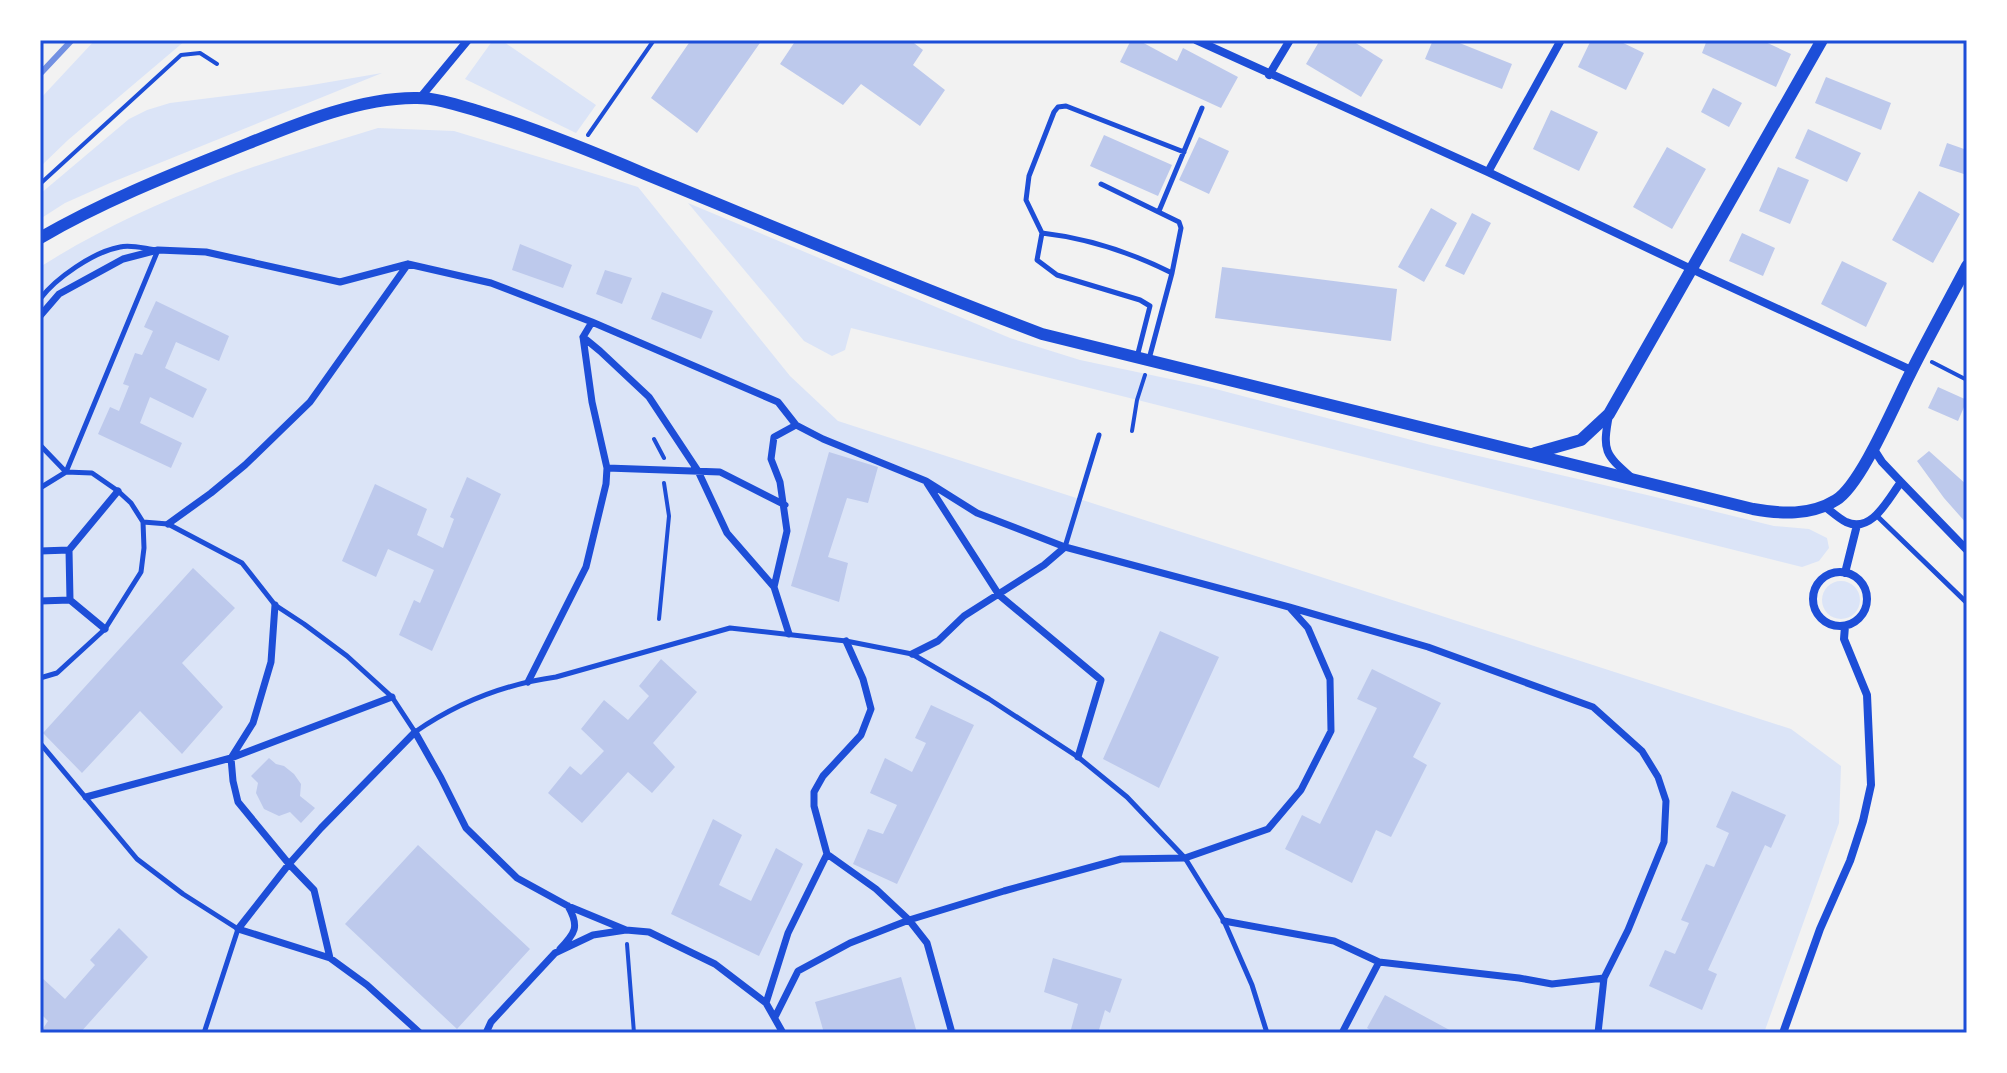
<svg xmlns="http://www.w3.org/2000/svg" width="2007" height="1073" font-family="Inter,sans-serif">
  <style>
    .green { fill: #dbe4f7 }
    .building { fill: #bdc9ec }
    .lines { fill: none; stroke-linecap: round; stroke-linejoin: round }
    .path { stroke: #1d4ed8; stroke-width: 4 }
    .service { stroke: #1d4ed8; stroke-width: 5 }
    .pedestrian { stroke: #1d4ed8; stroke-width: 7 }
    .minor { stroke: #1d4ed8; stroke-width: 8 }
    .tertiary { stroke: #1d4ed8; stroke-width: 12 }
    .rail { stroke: #7290e2; stroke-width: 6 }
    .neatline { fill: none; stroke: #1d4ed8; stroke-width: 3 }
  </style>
  <rect width="100%" height="100%" fill="#f2f2f2"/>
  <path class="green" d="M95,40H186L68,140L40,167V99Z
    M493,40H501L596,105L576,133L465,79Z
    M382,73L110,183L65,203L40,219V194L129,119L147,110L170,103L306,86Z
    M378,128L454,131L638,187L790,376L838,421L1791,729L1841,766L1839,823L1764,1033H40V267C95,232 154,205 215,181C268,160 324,145 378,128Z
    M688,203L1010,338L1080,360L1208,387L1431,445L1647,495L1774,526L1809,529L1827,538L1829,548L1819,561L1802,567L851,328L845,350L832,356L804,341Z
    M1822 600a19 19 0 1 1 38 0a19 19 0 1 1-38 0Z"/>
  <path class="building" d="M691,40H762L697,133L651,98Z
    M796,40H910L923,50L913,65L945,90L920,126L861,84L843,105L780,64Z
    M1131,40H1138L1177,61L1183,48L1238,77L1221,108L1120,62Z
    M1320,40H1351L1383,60L1361,97L1306,64Z
    M1433,40H1452L1512,64L1502,89L1425,59Z
    M1591,40H1617L1644,53L1626,90L1578,67Z
    M1707,40H1761L1791,54L1776,87L1702,53Z
    M1826,77L1891,103L1881,130L1815,103Z
    M1713,88L1742,103L1729,127L1701,112Z
    M1551,110L1598,132L1579,171L1533,149Z
    M1808,129L1861,153L1847,182L1795,158Z
    M1104,135L1172,165L1158,196L1090,166Z
    M1199,137L1229,151L1209,194L1179,180Z
    M1947,143L1967,150V175L1939,166Z
    M1667,147L1706,169L1672,229L1633,207Z
    M1778,167L1809,180L1790,224L1759,211Z
    M1919,191L1960,214L1933,263L1892,240Z
    M1431,208L1457,223L1424,282L1398,267Z
    M1472,213L1491,223L1464,275L1445,266Z
    M1742,233L1775,248L1763,276L1729,261Z
    M520,244L572,265L563,288L512,270Z
    M1842,261L1887,283L1866,327L1821,304Z
    M1222,267L1397,289L1391,341L1215,318Z
    M605,270L632,278L622,304L596,294Z
    M662,292L713,311L701,339L651,319Z
    M156,301L229,336L219,361L176,342L165,368L207,389L193,418L150,397L140,423L182,443L171,468L98,434L110,407L119,411L129,386L123,384L135,353L142,355L153,331L144,327Z
    M1938,387L1967,400L1958,421L1928,408Z
    M1929,451L1967,485V524L1944,498L1917,461Z
    M829,452L878,467L868,503L847,498L828,557L848,563L839,602L791,586Z
    M467,477L501,494L432,651L399,635L414,600L420,603L434,570L388,549L376,577L342,561L375,484L427,509L417,535L443,548L454,519L450,517Z
    M193,568L235,608L182,663L223,707L182,754L140,711L82,773L43,733Z
    M1160,631L1219,657L1159,788L1103,759Z
    M661,659L697,692L653,743L675,767L652,793L628,772L582,823L548,793L570,766L581,775L604,751L581,729L604,700L628,720L649,696L639,686Z
    M1372,669L1441,703L1413,757L1427,765L1391,837L1376,830L1352,883L1285,849L1302,815L1320,824L1377,708L1357,699Z
    M931,705L974,725L897,884L853,864L868,829L883,834L897,805L870,793L885,758L912,772L926,743L915,738Z
    M269,758L276,764L284,766L294,774L301,784L300,796L315,808L301,823L290,812L279,816L264,809L256,793L258,783L251,776Z
    M1732,791L1786,815L1771,848L1765,845L1708,970L1717,974L1702,1010L1649,986L1665,950L1675,954L1689,923L1681,920L1706,864L1714,867L1729,833L1716,827Z
    M713,819L742,835L719,885L751,901L776,848L803,864L759,956L671,914Z
    M418,845L530,949L457,1029L345,924Z
    M119,928L148,957L80,1033H40L48,1021L40,1013V976L65,999L95,965L90,960Z
    M1053,958L1122,979L1110,1013L1105,1010L1098,1033H1070L1078,1004L1044,992Z
    M901,977L917,1033H824L815,1002Z
    M1385,995L1455,1033H1375L1367,1028Z"/>
  <g class="lines">
    <path class="path" d="M588,135L654,40
      M40,184L181,55L200,53L217,64
      M1932,362L1967,380
      M1132,431L1137,400L1145,375
      M654,439L664,458
      M659,619L669,516L664,483
      M627,944L634,1033"/>
    <path class="service" d="M1101,184L1179,222L1181,228L1172,273
      M1159,211L1202,108
      M1042,233L1026,200L1029,176L1054,112L1058,107L1066,106L1184,152
      M40,299C56,278 93,252 120,247C131,244 146,249 158,250L66,472
      M1137,357L1150,306L1140,300L1057,275L1037,260L1042,233C1086,238 1132,253 1172,273L1149,359
      M40,445L66,472
      M40,488L66,472L92,473L118,491L131,503L143,522L144,548L141,572L105,629L57,673L40,678
      M1877,516L1967,603
      M143,522L168,524L242,563L275,605L304,624L347,656L392,697L415,732C457,703 505,684 556,677L730,628L846,641L912,654L989,699L1078,757L1127,797L1185,858L1224,921L1252,985L1267,1033
      M1065,547L1099,435
      M40,743L137,859L183,894L238,929L204,1033"/>
    <path class="pedestrian" d="M40,316L59,294L123,259L158,250L206,252L340,282L408,264L491,283L592,322L778,402L796,425L823,439L926,481L977,513L1065,547L1289,607L1428,647L1593,707L1642,751L1658,777L1666,801L1664,842L1628,930L1604,978L1598,1033
      M583,337L600,351L649,397L698,471L727,533L774,587
      M607,468L720,472L785,505
      M927,483L999,595L1101,680L1078,757
      M168,524L211,493L245,465L310,402L408,264
      M69,550L118,491
      M40,551L69,550L70,600L40,601
      M70,600L105,629
      M275,605L271,662L253,723L231,758L233,781L238,802L289,864L314,890L330,958L367,985L420,1033
      M789,634L774,587L787,531L780,482L771,459L774,437L796,425
      M846,641L863,679L871,709L861,735L823,776L814,792V806L827,854L876,889L909,920L927,943L952,1033
      M912,654L938,641L964,616L1044,565L1065,547
      M528,682L586,567L606,484L607,468L592,402L583,337L592,322
      M86,797L231,758L392,697
      M1224,921L1334,941L1379,962L1519,978L1552,984L1604,978
      M560,949C575,933 580,927 568,906
      M330,958L238,929L289,864L321,828L415,732L441,778L466,828L517,878L568,906L626,930
      M766,1003L788,933L827,854
      M775,1017L798,971L850,943L909,920L1004,891L1121,859L1185,858L1268,829L1301,790L1331,731L1330,679L1308,628L1290,608
      M486,1033L491,1022L555,953L593,935L626,930L649,932L715,964L766,1003L783,1033
      M1342,1033L1379,962"/>
    <path class="minor" d="M1196,40L1488,172L1704,275L1911,370
      M1269,75L1290,40
      M420,98L468,40
      M1488,172L1561,40
      M1609,415C1602,452 1605,454 1632,478
      M1873,448L1882,462L1901,482L1967,550
      M1824,506C1831,511 1838,518 1846,522C1872,534 1888,499 1901,482
      M1813 599a27 27 0 1 1 54 0a27 27 0 1 1-54 0Z
      M1845,573L1857,525
      M1783,1033L1820,929L1850,861L1863,821L1871,785L1867,695L1844,639L1845,626"/>
    <path class="tertiary" d="M40,238C100,203 167,176 232,150C287,128 357,97 417,98C438,98 460,106 481,112C537,129 591,151 645,174C777,228 909,284 1042,334L1753,509C1781,514 1810,516 1836,500C1861,485 1895,403 1910,374C1928,338 1948,302 1967,266
      M1535,453L1581,440L1609,414L1822,40"/>
    <path class="rail" d="M40,74L72,40"/>
  </g>
  <rect width="2007" height="1073" fill="none" stroke="#ffffff" stroke-width="84"/>
  <rect x="42" y="42" width="1923" height="989" class="neatline"/>
</svg>
